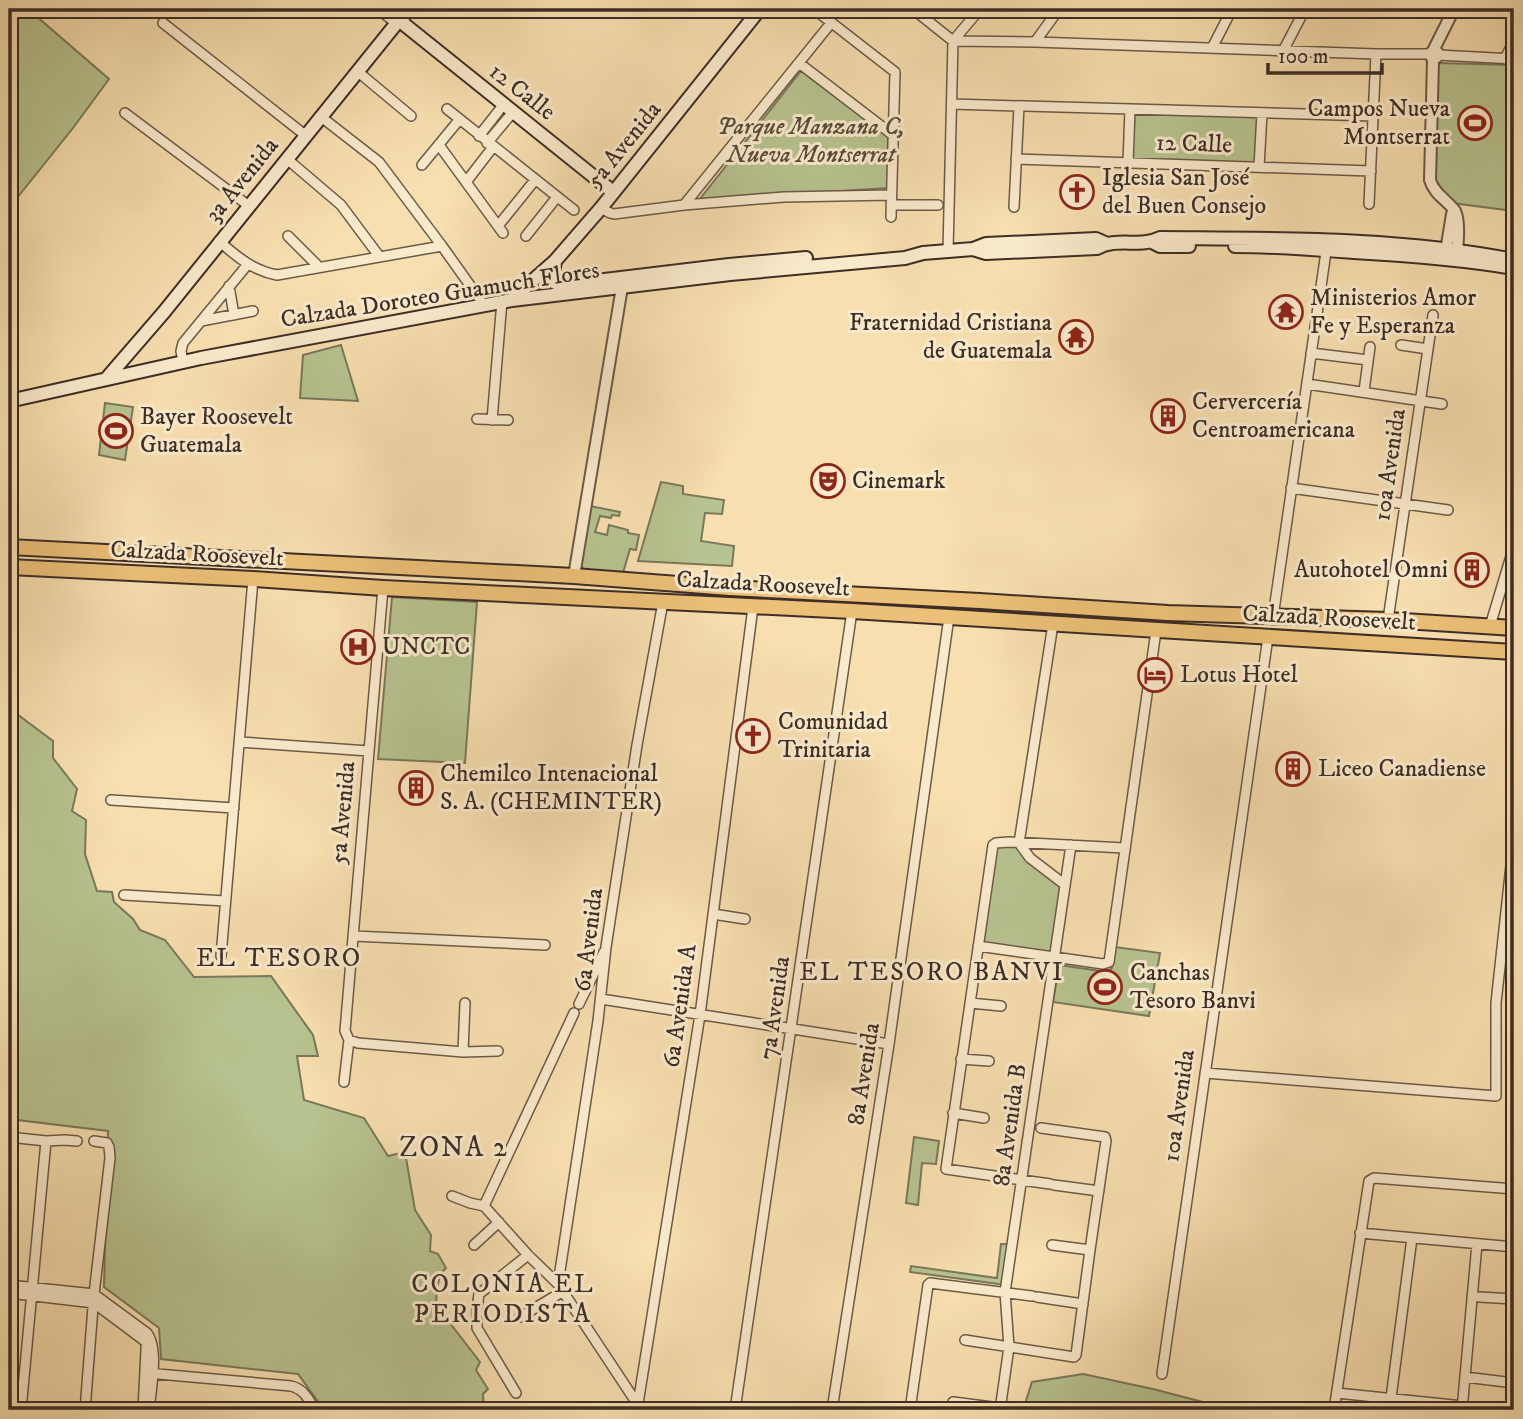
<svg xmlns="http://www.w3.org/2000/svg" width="1523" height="1419" font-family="'IM FELL DW Pica',serif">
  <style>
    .green { fill: #b7c390; stroke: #7a785b; stroke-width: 2 }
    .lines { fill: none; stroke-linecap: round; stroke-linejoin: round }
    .minor-casing { stroke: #6c5a48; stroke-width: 12 }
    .tertiary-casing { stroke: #6c5a48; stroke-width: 14 }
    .secondary-casing { stroke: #3d2d26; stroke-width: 16 }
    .trunk-casing { stroke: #3d2d26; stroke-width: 18 }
    .minor { stroke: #faeacc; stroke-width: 9 }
    .tertiary { stroke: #faeacc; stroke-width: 10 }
    .secondary { stroke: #faeacc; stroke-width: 12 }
    .trunk { stroke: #ecc078; stroke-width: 14 }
    .labels { text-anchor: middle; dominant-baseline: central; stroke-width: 6; stroke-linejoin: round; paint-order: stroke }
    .street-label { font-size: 24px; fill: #3d2d26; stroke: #faeacc }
    .poi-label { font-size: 24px; fill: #3d2d26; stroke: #faeacc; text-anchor: start }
    .park-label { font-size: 24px; font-style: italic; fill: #554b3b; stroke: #faeacc }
    .neighbourhood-label { font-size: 26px; letter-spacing: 2px; fill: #3d2d26; stroke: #faeacc }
    .quarter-label { font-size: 28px; letter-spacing: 2px; fill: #3d2d26; stroke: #faeacc }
  </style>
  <rect width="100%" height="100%" fill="#f8dfb0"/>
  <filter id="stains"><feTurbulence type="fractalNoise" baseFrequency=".00286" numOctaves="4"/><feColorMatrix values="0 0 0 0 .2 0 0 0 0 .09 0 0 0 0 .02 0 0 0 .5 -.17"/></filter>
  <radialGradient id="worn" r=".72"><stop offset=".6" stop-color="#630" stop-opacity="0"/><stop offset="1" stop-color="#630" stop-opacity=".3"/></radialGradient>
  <path class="green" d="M9,9H28L109,79L73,128L9,208Z
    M1438,63L1514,65V211L1452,203L1435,182Z
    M801,71L888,136V188L699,200Z
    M1132,111L1260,115L1258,165L1131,160Z
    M341,345L358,401L300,398L303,355Z
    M105,403L133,407L125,460L99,455Z
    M661,482L683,486V494L724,500L722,514L705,513L701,541L734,546L732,566L638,561Z
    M590,506L620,512L619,516L612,515L611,518L600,516L595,532L607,535L609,525L628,530V533L639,535L636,550L630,549L623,573L584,570L580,564Z
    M392,597L477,602L465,763L378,759Z
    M9,708L53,741V758L77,789L72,811L86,820L85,854L97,891L112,892L114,902L133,919L140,930L165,940L194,977L271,976L313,1035L318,1056H297L304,1100L364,1118L388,1156L405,1152L415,1210L431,1235L430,1251L438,1254L446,1268L441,1273L437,1287L436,1305L480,1362L476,1370L488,1389L483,1394L484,1410H324L298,1374L161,1359L159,1328L104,1287L108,1131L9,1119Z
    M1017,845L1061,885L1052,953L981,944L995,846Z
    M1115,947L1160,953L1149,1016L1053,1002L1059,965L1107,972L1112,968Z
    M914,1137L939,1141L936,1164L922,1163L918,1205L906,1203Z
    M1001,1244H1011L1006,1285L910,1272L911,1266L997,1278Z
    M1083,1374L1153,1389L1218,1406L1222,1410H1023L1032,1382Z"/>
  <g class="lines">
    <g class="minor-casing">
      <path id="minor" d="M378,9L396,23
        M388,9L401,18
        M814,9L895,72L891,217
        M913,9L953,41L1035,42L1376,54H1430
        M163,23L305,135
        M1035,42L1059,9
        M1212,48L1232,9
        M1283,51L1305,9
        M1438,55L1514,59
        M1505,59L1514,40
        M799,63L893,135
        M357,71L411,116
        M952,104L1373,116
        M447,109L574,210
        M125,113L249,206
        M320,116L379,162L442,246L484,305
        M479,136L504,104
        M487,143L513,112
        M439,145L503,233
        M287,159L341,205L379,256
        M1016,159L1371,171
        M1128,163L1130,109
        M422,165L459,120
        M1259,167L1262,113
        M466,182L493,147
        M1369,204L1376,54
        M684,205L831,23
        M891,205H938
        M1014,207L1019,106
        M601,208L610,213L614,214L684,205L784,197L891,195
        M498,226L535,180
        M288,236L318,266
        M526,236L557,197
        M219,241C237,257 254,271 277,275L442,246
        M948,251L953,41L980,9
        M229,286L234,315
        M201,321L253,311
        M1401,345L1428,349
        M1311,353L1368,360
        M183,362L181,351L183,343L248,264
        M1307,384L1442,404
        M1364,391L1370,347
        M477,419L508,420
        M492,420L502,301
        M1291,488L1448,510
        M1273,617L1327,245
        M1388,620L1433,315
        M1053,624L1019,843L1030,858L1064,884
        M1490,626L1514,546
        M240,742L369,751
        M111,800L234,808
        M124,895L225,901
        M713,914L745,919
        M354,936L545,945
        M978,946L1103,964L1109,962L1156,631
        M221,956L253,579
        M601,999L889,1044
        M970,1003L1001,1006
        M579,1004L604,952
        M349,1040L358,1043L463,1052L498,1051
        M463,1052L465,1003
        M961,1059L989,1061
        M1205,1073L1496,1096V1003L1514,838
        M344,1082L349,1040L345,1031L383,588
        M953,1113L984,1118
        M9,1137L46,1141L65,1140L77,1141
        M1050,1184L946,1169L993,845L996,843L1009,842L1124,848
        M1054,1185L1099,1191
        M452,1196L470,1203L484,1206
        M484,1206L528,1255L558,1284L638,1405
        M484,1206L574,1013
        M1360,1233L1514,1247
        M474,1245L499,1222
        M1052,1245L1090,1250
        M558,1284L598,1021L606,947L637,745L663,602
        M9,1285L94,1294L147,1333C159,1349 151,1390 149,1410
        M9,1293L94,1303L146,1342V1350L143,1410
        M1037,1297L1083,1304
        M1479,1297L1514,1299
        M520,1317L562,1292
        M965,1340L1074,1357L1076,1355L1090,1250L1106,1141L1105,1137L1041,1128
        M147,1373L291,1386C304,1389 309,1400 315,1410
        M1162,1374L1268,637
        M1465,1377L1514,1383
        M516,1393L477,1328V1309L479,1294L528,1255
        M1337,1393L1463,1406
        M1391,1398L1412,1238
        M953,1402L1000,1408
        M21,1410L46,1141
        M85,1410L94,1294L110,1158L109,1147L107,1143L94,1141
        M637,1410L700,1015L753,607
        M735,1410L852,611
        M832,1410L889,1044L949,617
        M910,1410L928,1285L930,1283L1032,1296
        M1000,1410L1009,1347L1005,1292L1071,845
        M1334,1410L1369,1181L1374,1178L1514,1189
        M1462,1410L1477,1244"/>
    </g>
    <g class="tertiary-casing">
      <path id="tertiary" d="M1433,51L1454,9
        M1433,59L1437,57L1438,53L1435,51L1432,52L1430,54L1433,60L1430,180C1434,194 1447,200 1455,211C1460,221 1458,246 1456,257
        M1445,257L1452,214
        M574,576L623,281"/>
    </g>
    <g class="secondary-casing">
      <path id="secondary" d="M401,18L405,25L613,192
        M1152,242L1160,246H1189
        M1235,246C1275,246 1314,249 1354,252C1408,255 1461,259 1514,268
        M973,249L986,253L1097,248C1116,237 1141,248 1160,238C1279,239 1397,237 1514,260
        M555,261L552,278L555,283L563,285L729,265L806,258
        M512,299L555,261L601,208L760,9
        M107,378L164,312L408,9
        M9,401L201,358L512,300L730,274L905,258L923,253L973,249L986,244L1096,239L1105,243"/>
    </g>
    <g class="trunk-casing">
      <path id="trunk" d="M9,547L574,576L730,588L980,601L1168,613L1388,620L1514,628
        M9,567L253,579L383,588L852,611L1514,652"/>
    </g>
    <use href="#minor" class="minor"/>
    <use href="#tertiary" class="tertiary"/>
    <use href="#secondary" class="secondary"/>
    <use href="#trunk" class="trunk"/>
  </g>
  <defs>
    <g id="stadium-ring" transform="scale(1.75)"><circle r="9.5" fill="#faeacc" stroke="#8f2418" stroke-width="1.5"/><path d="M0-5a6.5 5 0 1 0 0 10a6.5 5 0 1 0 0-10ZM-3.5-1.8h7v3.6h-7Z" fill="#8f2418"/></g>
    <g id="church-ring" transform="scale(1.75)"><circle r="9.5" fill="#faeacc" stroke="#8f2418" stroke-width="1.5"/><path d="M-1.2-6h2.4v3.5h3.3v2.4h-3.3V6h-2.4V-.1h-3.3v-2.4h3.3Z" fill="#8f2418"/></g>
    <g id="temple-ring" transform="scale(1.75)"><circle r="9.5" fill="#faeacc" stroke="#8f2418" stroke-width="1.5"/><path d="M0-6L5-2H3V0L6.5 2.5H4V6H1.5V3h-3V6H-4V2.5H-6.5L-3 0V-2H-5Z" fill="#8f2418"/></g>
    <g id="building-ring" transform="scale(1.75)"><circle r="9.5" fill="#faeacc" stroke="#8f2418" stroke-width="1.5"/><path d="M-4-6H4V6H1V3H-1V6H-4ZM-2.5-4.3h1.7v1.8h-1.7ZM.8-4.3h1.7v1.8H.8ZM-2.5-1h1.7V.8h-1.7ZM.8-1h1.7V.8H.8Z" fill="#8f2418"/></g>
    <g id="theatre-ring" transform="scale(1.75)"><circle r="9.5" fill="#faeacc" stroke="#8f2418" stroke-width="1.5"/><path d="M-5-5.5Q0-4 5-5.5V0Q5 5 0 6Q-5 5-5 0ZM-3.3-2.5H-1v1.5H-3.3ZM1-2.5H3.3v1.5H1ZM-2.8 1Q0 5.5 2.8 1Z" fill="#8f2418"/></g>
    <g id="hospital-ring" transform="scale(1.75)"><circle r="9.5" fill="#faeacc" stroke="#8f2418" stroke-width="1.5"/><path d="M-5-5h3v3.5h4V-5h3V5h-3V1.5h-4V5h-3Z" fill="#8f2418"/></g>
    <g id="hotel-ring" transform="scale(1.75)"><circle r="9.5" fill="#faeacc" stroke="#8f2418" stroke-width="1.5"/><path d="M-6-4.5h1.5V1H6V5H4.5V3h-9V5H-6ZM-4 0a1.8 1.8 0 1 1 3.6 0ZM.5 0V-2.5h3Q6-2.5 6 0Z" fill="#8f2418"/></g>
  </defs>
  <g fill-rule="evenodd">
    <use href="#stadium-ring" x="1475" y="123"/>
    <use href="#church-ring" x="1077" y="192"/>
    <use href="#temple-ring" x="1286" y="312"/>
    <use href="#temple-ring" x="1076" y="337"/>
    <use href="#building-ring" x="1168" y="416"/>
    <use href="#stadium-ring" x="116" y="431"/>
    <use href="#theatre-ring" x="828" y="481"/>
    <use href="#building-ring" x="1472" y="570"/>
    <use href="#hospital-ring" x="358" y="647"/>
    <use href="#hotel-ring" x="1155" y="675"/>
    <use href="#church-ring" x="753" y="736"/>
    <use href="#building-ring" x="1293" y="769"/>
    <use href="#building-ring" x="416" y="788"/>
    <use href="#stadium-ring" x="1105" y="987"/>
  </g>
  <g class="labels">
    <g class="street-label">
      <text transform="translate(522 92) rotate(38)">12 Calle</text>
      <text transform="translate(1194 144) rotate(2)">12 Calle</text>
      <text transform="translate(624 145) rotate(-51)">5a Avenida</text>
      <text transform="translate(242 180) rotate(-51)">3a Avenida</text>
      <text transform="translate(440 295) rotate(-9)">Calzada Doroteo Guamuch Flores</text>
      <text transform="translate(1390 465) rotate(-82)">10a Avenida</text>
      <text transform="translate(197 554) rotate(3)">Calzada Roosevelt</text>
      <text transform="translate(763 584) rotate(3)">Calzada Roosevelt</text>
      <text transform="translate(1329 618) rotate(3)">Calzada Roosevelt</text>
      <text transform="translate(343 813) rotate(-85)">5a Avenida</text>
      <text transform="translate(589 940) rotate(-83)">6a Avenida</text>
      <text transform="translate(680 1006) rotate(-82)">6a Avenida A</text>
      <text transform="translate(775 1008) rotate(-82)">7a Avenida</text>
      <text transform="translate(864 1074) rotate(-81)">8a Avenida</text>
      <text transform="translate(1179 1106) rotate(-82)">10a Avenida</text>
      <text transform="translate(1010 1125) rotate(-82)">8a Avenida B</text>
    </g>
    <g class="poi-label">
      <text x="1450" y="109" text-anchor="end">Campos Nueva<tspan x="1450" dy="28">Montserrat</tspan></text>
      <text x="1102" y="178">Iglesia San José<tspan x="1102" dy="28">del Buen Consejo</tspan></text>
      <text x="1310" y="298">Ministerios Amor<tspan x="1310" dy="28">Fe y Esperanza</tspan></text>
      <text x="1052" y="323" text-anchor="end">Fraternidad Cristiana<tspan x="1052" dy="28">de Guatemala</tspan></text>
      <text x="1192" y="402">Cervercería<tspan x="1192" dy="28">Centroamericana</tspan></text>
      <text x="140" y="417">Bayer Roosevelt<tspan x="140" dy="28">Guatemala</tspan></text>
      <text x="852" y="481">Cinemark</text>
      <text x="1448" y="570" text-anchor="end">Autohotel Omni</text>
      <text x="382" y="647">UNCTC</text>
      <text x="1180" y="675">Lotus Hotel</text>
      <text x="778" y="722">Comunidad<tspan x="778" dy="28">Trinitaria</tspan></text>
      <text x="1318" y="769">Liceo Canadiense</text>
      <text x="440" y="774">Chemilco Intenacional<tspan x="440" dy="28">S. A. (CHEMINTER)</tspan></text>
      <text x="1130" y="973">Canchas<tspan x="1130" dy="28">Tesoro Banvi</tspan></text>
    </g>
    <g class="park-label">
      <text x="811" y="127">Parque Manzana C,<tspan x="811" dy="28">Nueva Montserrat</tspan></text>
    </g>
    <g class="neighbourhood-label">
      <text x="279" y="958">EL TESORO</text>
      <text x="932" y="972">EL TESORO BANVI</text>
      <text x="503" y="1284">COLONIA EL<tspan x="503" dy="30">PERIODISTA</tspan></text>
    </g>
    <g class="quarter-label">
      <text x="454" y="1147">ZONA 2</text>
    </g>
  </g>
  <rect width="1523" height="1419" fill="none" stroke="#f8dfb0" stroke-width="35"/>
  <rect x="10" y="10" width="1502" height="1398" fill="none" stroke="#3d2d26" stroke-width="3.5"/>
  <rect x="18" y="18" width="1488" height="1384" fill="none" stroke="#3d2d26" stroke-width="2"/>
  <path d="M1268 63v10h114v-10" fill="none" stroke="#3d2d26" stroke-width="3.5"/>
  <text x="1278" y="63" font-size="21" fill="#3d2d26" stroke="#faeacc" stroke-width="5" paint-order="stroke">100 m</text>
  <rect width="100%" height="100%" filter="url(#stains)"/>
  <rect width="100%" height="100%" fill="url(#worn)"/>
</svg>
